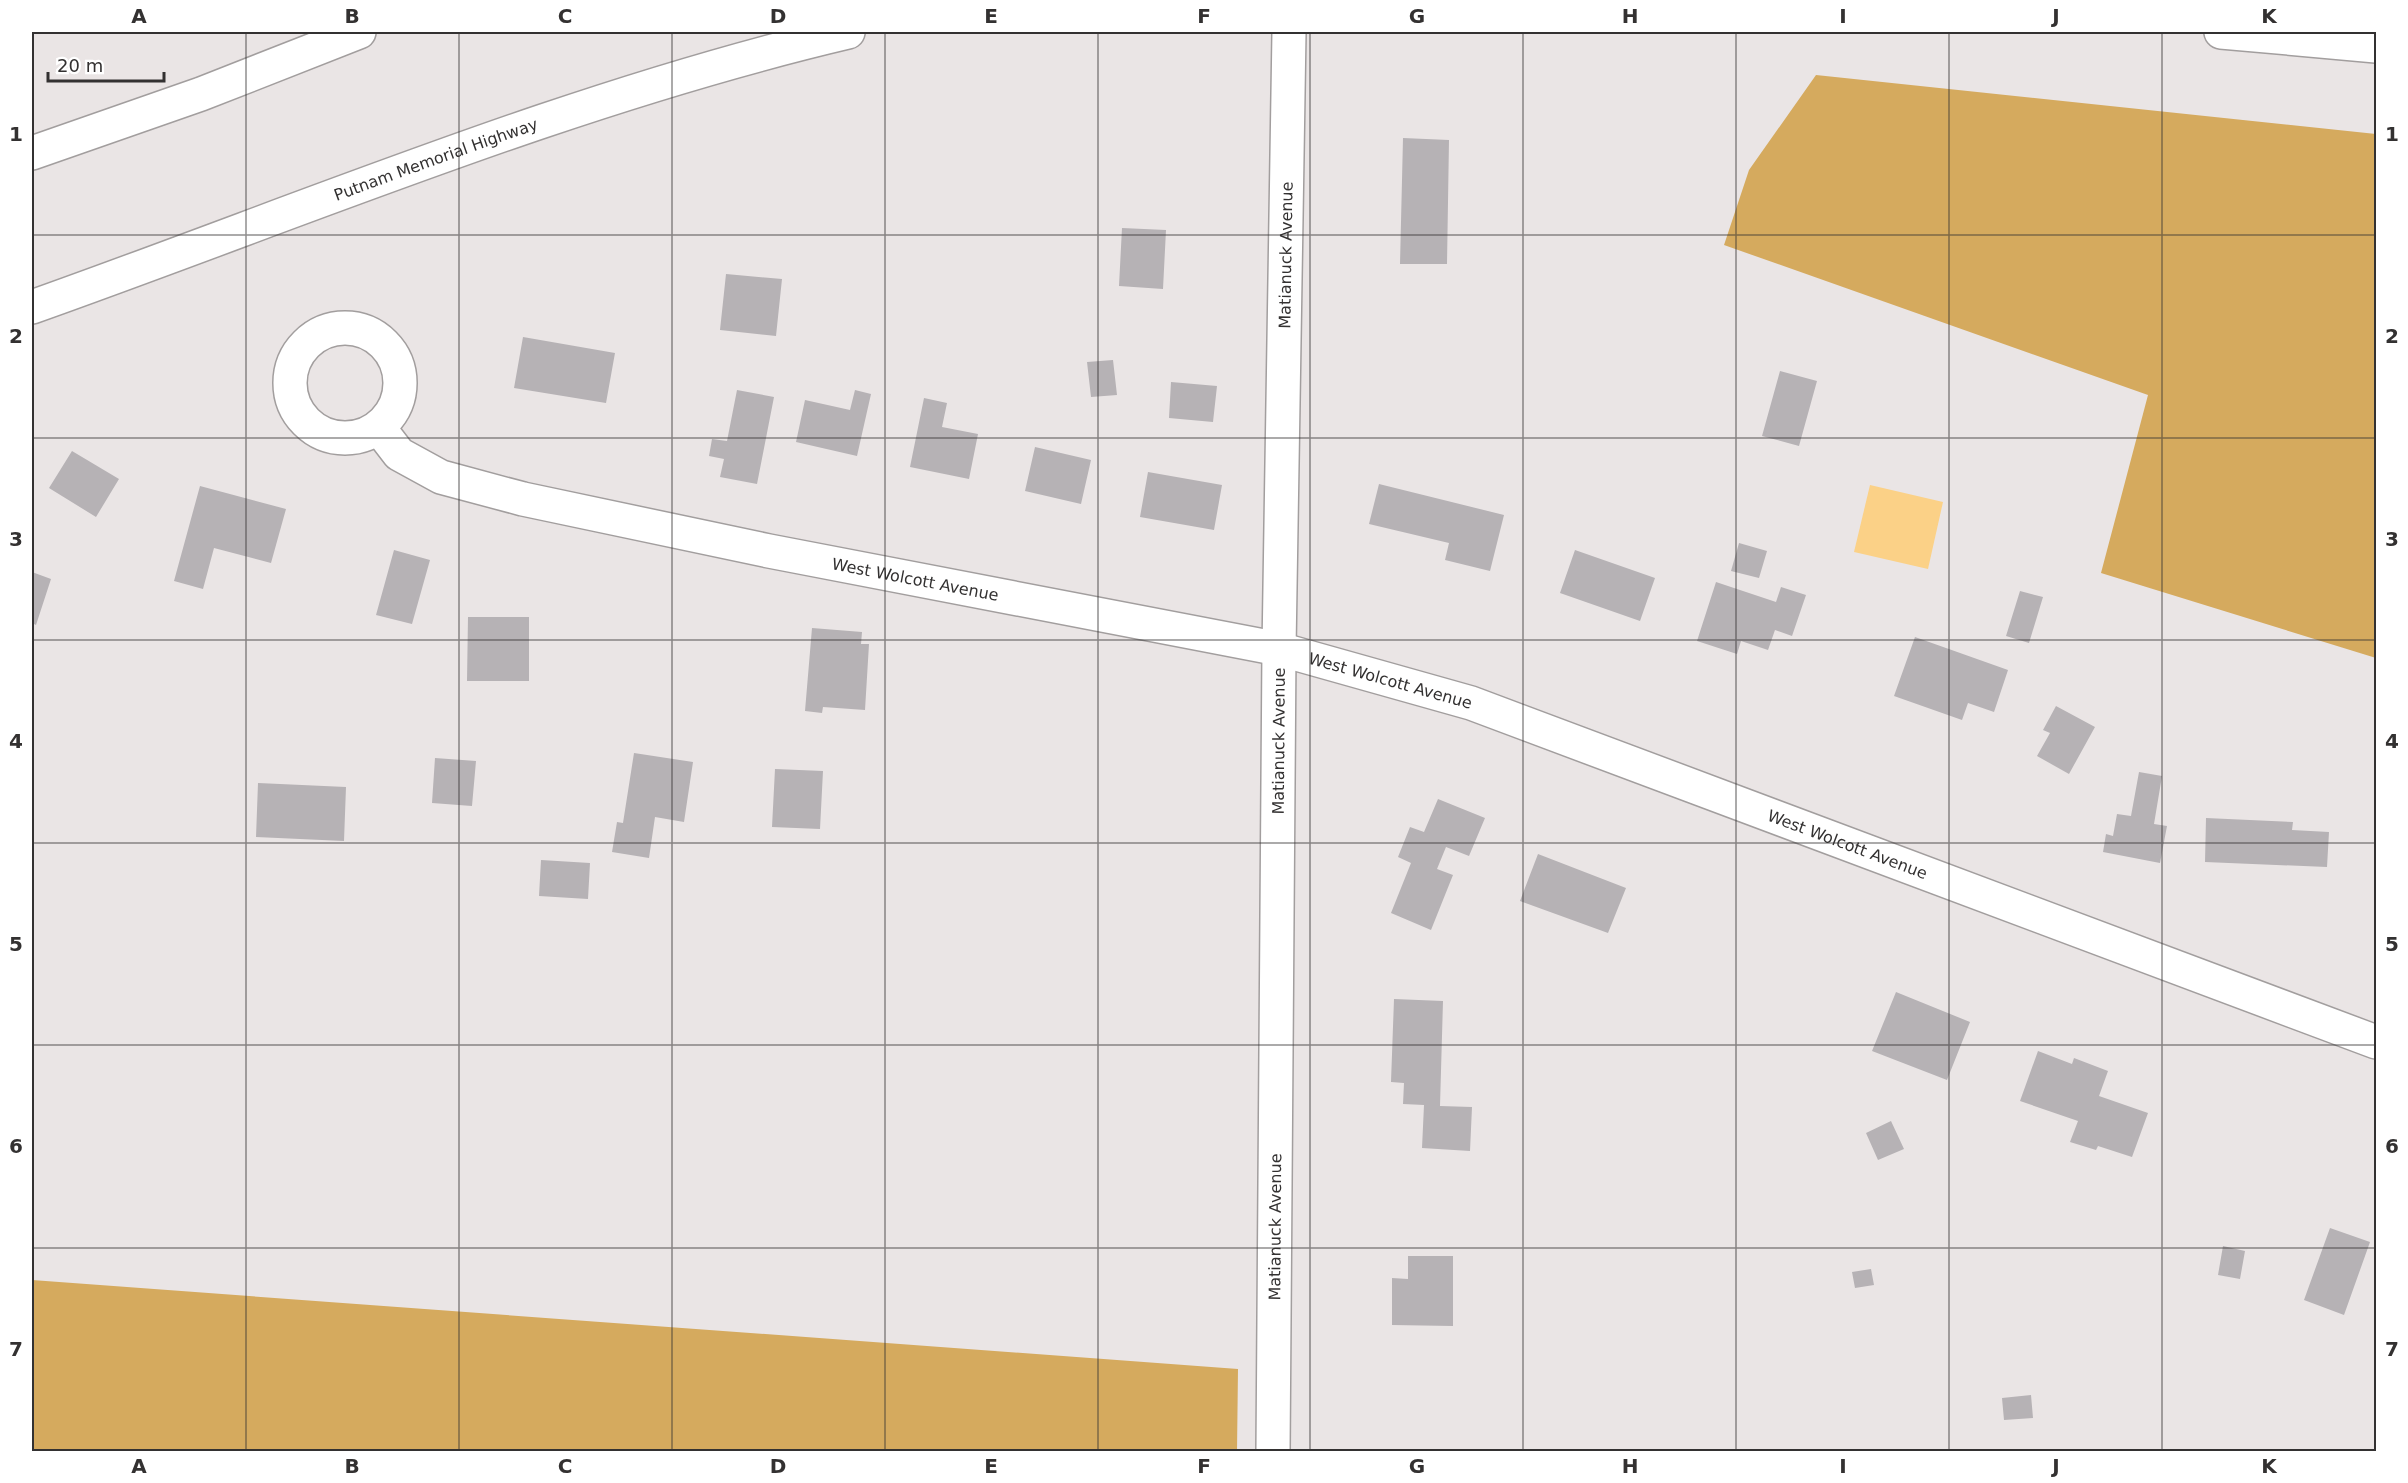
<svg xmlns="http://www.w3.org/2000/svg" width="2408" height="1483" font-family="'DejaVu Sans',sans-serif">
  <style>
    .green { fill: #fbd187 }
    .forest { fill: #d5aa5e }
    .building { fill: #b6b2b5 }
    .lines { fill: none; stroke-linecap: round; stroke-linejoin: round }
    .minor-casing { stroke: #a29e9e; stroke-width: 36 }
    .tertiary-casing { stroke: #a29e9e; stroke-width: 36 }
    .primary-casing { stroke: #a29e9e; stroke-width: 36 }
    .motorway-casing { stroke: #a29e9e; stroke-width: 36 }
    .minor { stroke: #fff; stroke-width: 33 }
    .tertiary { stroke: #fff; stroke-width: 33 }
    .primary { stroke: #fff; stroke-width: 33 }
    .motorway { stroke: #fff; stroke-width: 33 }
    .grid { fill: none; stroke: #333131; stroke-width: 1.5; stroke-opacity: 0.55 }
    .labels { text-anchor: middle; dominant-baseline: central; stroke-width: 4.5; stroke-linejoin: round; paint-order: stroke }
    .street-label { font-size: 16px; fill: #333131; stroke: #fff }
    .neatline { fill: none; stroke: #333131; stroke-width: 2 }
    .grid-label { font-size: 20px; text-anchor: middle; font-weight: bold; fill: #333131 }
  </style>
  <rect width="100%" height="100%" fill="#eae5e5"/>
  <path class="green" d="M1870,485L1943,502L1928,569L1854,552Z"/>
  <path class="forest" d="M1816,75L2376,134V658L2101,573L2148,395L1724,245L1749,170Z
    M32,1280L1238,1369L1237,1451H32Z"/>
  <path class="building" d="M1403,138L1449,140L1447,264H1400Z
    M1122,228L1166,230L1163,289L1119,286Z
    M726,274L782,279L776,336L720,330Z
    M523,337L615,353L606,403L514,388Z
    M1113,360L1117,395L1091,397L1087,362Z
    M1780,371L1817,381L1799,446L1762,436Z
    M1171,382L1217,386L1213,422L1169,418Z
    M737,390L774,397L757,484L720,477L724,459L709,456L712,439L727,441Z
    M855,390L871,394L857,456L796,442L805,400L850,410Z
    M924,398L947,403L942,427L978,434L969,479L910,467Z
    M1035,447L1091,460L1081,504L1025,491Z
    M72,451L119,479L96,517L49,488Z
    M1148,472L1222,485L1214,530L1140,517Z
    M1379,484L1504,515L1490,571L1445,560L1449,543L1369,524Z
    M200,486L286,509L271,563L214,548L203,589L174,581Z
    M1739,543L1767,551L1759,578L1731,571Z
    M394,550L430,560L412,624L376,615Z
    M1575,550L1655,578L1640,621L1560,593Z
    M32,572L51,579L36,625L32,623Z
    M1716,582L1776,602L1781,587L1806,595L1792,636L1775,630L1768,650L1741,641L1737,654L1697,641Z
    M2020,591L2043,597L2029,643L2006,636Z
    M468,617H529V681H467Z
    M812,628L862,632L861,644H869L865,710L823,707L822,713L805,711Z
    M1915,637L2008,670L1994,712L1968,703L1962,720L1894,696Z
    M2056,706L2095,727L2069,774L2037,756L2050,733L2043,730Z
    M634,753L693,762L684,822L655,817L649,858L612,852L617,822L623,823Z
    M435,758L476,761L472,806L432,803Z
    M775,769L823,771L820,829L772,827Z
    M2139,772L2162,776L2154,824L2167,826L2160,863L2103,852L2106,834L2113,836L2117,814L2131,816Z
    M258,783L346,787L344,841L256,837Z
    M1438,799L1485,818L1469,856L1446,847L1437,869L1453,875L1431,930L1391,913L1411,863L1398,857L1410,827L1424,832Z
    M2206,818L2293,822L2292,830L2329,832L2327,867L2205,862Z
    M1538,854L1626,888L1608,933L1520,901Z
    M541,860L590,863L588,899L539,896Z
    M1896,992L1970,1022L1947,1080L1872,1051Z
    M1394,999L1443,1001L1440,1106L1472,1107L1470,1151L1422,1148L1424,1105L1403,1104L1404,1083L1391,1082Z
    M2038,1051L2072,1064L2074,1058L2108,1071L2099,1096L2148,1113L2132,1157L2098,1146L2096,1150L2070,1142L2078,1121L2020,1101Z
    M1891,1121L1904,1149L1878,1160L1866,1133Z
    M2330,1228L2370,1242L2344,1315L2304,1300Z
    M2223,1246L2245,1251L2240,1279L2218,1275Z
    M1408,1256H1453V1326L1392,1325V1278L1408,1279Z
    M1871,1269L1874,1285L1855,1288L1852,1272Z
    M2031,1395L2033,1418L2004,1420L2002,1398Z"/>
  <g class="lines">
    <g class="minor-casing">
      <g id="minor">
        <circle cx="345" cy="383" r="55"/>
        <path id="s1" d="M379,428L399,454L441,477L523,499L769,551L1279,649L1471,703L2376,1042"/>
      </g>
    </g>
    <g class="tertiary-casing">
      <g id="tertiary">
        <path id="s2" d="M1273,1452L1279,649L1289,32"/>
      </g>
    </g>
    <g class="primary-casing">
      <g id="primary">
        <path d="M2221,32L2376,46"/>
        <path id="s3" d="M32,307C302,211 568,98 848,32"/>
      </g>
    </g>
    <g class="motorway-casing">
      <path id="motorway" d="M32,153L201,94L359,32"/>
    </g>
    <use href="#minor" class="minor"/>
    <use href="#tertiary" class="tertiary"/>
    <use href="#primary" class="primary"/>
    <use href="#motorway" class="motorway"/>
  </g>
  <path class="grid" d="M246,32V1452M459,32V1452M672,32V1452M885,32V1452M1098,32V1452M1310,32V1452M1523,32V1452M1736,32V1452M1949,32V1452M2162,32V1452M32,235H2376M32,438H2376M32,640H2376M32,843H2376M32,1045H2376M32,1248H2376"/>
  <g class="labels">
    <g class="street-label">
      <text stroke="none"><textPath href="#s3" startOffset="430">Putnam Memorial Highway</textPath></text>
      <text stroke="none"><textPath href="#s2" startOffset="1197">Matianuck Avenue</textPath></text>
      <text stroke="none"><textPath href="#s1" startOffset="566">West Wolcott Avenue</textPath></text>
      <text stroke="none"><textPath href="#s1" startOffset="1052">West Wolcott Avenue</textPath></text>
      <text stroke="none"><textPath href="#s2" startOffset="711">Matianuck Avenue</textPath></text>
      <text stroke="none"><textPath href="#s1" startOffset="1538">West Wolcott Avenue</textPath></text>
      <text stroke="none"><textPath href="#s2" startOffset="225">Matianuck Avenue</textPath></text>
    </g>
  </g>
  <rect width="2408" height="1483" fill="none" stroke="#ffffff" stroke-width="66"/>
  <path d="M48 72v9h116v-9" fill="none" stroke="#333131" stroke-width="3"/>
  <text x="57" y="72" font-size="18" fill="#333131" stroke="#ffffff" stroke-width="4.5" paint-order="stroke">20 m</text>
  <rect x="33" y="33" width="2342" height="1417" class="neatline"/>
  <g class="grid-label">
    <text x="139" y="23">A</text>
    <text x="352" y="23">B</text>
    <text x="565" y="23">C</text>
    <text x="778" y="23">D</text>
    <text x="991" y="23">E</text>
    <text x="1204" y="23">F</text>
    <text x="1417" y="23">G</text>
    <text x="1630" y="23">H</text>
    <text x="1843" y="23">I</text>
    <text x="2056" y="23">J</text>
    <text x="2269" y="23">K</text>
    <text x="16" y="141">1</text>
    <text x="2392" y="141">1</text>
    <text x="16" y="343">2</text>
    <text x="2392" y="343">2</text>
    <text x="16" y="546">3</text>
    <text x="2392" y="546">3</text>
    <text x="16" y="748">4</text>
    <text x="2392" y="748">4</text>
    <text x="16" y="951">5</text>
    <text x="2392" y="951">5</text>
    <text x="16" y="1153">6</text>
    <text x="2392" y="1153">6</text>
    <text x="16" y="1356">7</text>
    <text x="2392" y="1356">7</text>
    <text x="139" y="1473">A</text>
    <text x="352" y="1473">B</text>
    <text x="565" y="1473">C</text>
    <text x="778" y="1473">D</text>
    <text x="991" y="1473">E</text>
    <text x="1204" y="1473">F</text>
    <text x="1417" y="1473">G</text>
    <text x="1630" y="1473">H</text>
    <text x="1843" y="1473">I</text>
    <text x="2056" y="1473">J</text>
    <text x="2269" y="1473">K</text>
  </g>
</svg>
